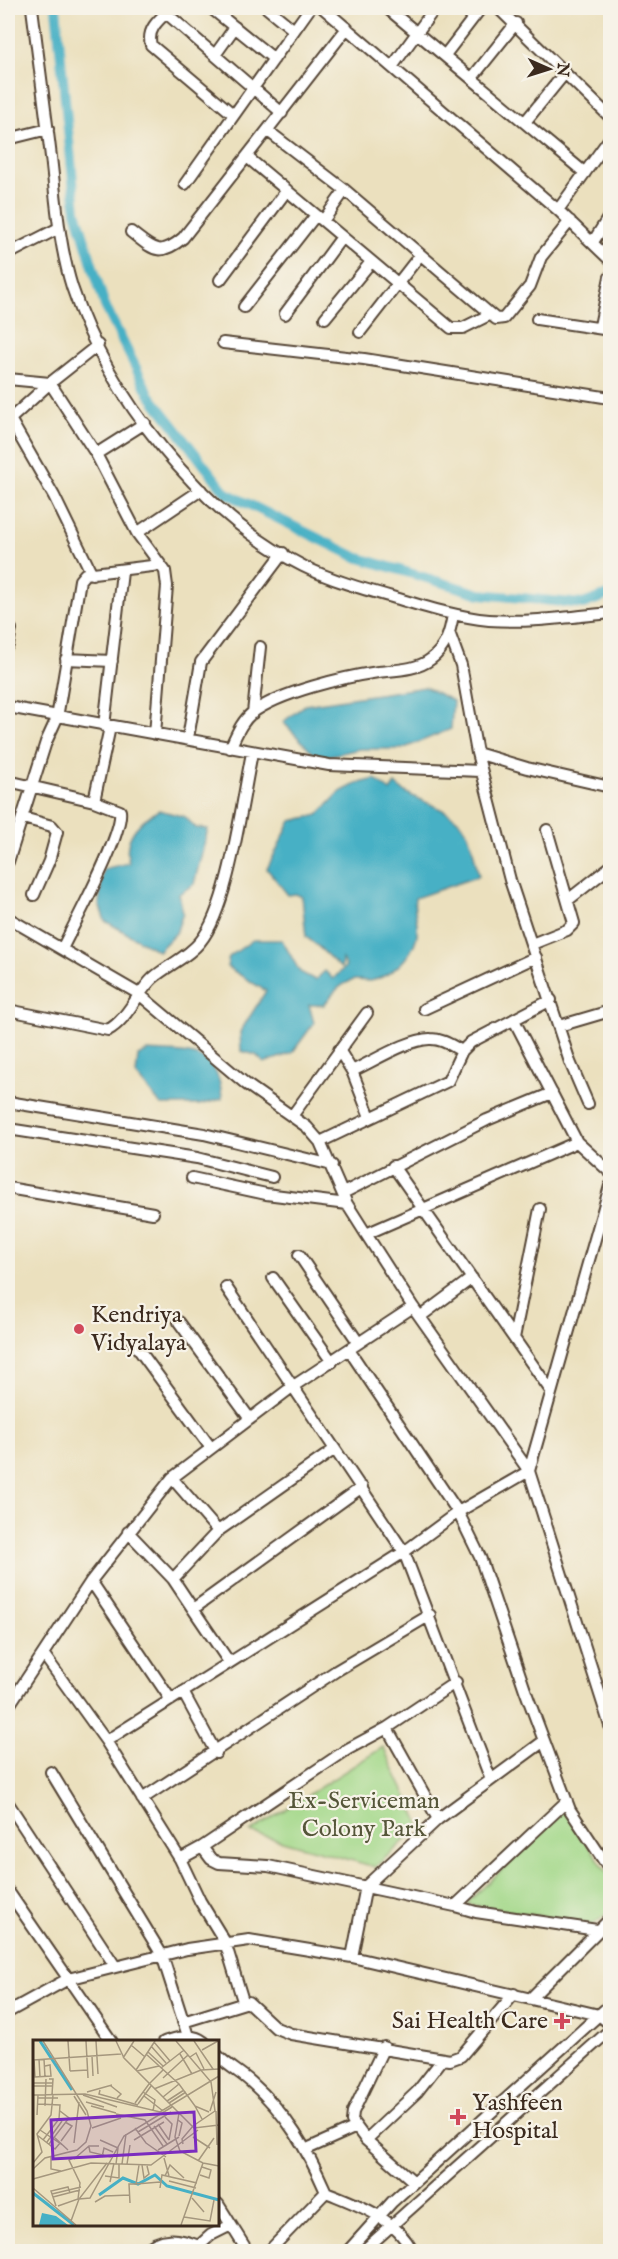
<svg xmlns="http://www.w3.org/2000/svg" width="618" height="2259" font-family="'IM FELL English',serif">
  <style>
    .green { fill: #a3d889; stroke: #6f8154; stroke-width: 1.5 }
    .water { fill: #46b0c5; stroke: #406d72; stroke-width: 1.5 }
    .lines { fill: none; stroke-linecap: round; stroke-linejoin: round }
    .canal { stroke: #46b0c5; stroke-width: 10 }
    .minor-casing { stroke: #554536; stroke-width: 14 }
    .minor { stroke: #fff; stroke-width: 10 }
    .poi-dot { fill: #d1495b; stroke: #f7f3e8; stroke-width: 2 }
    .labels { text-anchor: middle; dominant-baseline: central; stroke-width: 4.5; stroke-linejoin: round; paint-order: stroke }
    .poi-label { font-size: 24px; fill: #3b2a1e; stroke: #f7f3e8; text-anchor: start }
    .park-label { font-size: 24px; fill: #555639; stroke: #f7f3e8 }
    .inset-river { fill: none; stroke: #46b0c5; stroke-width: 3 }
    .inset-road { fill: none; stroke: #a5977e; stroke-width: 1.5 }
    .view { fill: #7b2cbf; fill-opacity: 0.15; stroke: #7b2cbf; stroke-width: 3 }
    .inset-edge { fill: none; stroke: #3b2a1e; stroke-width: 3 }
  </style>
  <rect width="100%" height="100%" fill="#f7f3e8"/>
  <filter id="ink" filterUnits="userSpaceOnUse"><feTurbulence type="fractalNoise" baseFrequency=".0167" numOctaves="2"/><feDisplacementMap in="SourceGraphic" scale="12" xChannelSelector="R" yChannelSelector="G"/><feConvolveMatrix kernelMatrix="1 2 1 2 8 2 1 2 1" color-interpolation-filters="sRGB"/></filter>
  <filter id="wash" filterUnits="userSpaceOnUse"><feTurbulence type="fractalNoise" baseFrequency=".008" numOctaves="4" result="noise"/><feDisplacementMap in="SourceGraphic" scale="24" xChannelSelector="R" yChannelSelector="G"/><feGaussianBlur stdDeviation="1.35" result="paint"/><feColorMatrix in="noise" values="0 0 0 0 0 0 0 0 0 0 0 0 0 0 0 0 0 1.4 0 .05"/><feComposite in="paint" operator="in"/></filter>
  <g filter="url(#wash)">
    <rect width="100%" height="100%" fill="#ebe0be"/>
    <path class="green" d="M383,1747L421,1826L375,1867L250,1832Z
      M565,1809L610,1877V1911L593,1925L466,1904Z"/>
    <path class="water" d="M425,687L453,701L451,729L402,749H360L318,758L283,722L305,705Z
      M375,779L390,791L395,784C414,803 452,806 466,830C473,843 475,862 479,876L415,898C412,912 421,923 416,939C411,957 392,975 374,980C367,983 358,978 351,981C338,985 331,996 324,1005H309L314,1023L292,1053L264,1063L256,1055L241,1051L240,1032L266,991L227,967L229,957L253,940H282L300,972L315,980L325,971L333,979L346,966L342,959L341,968C328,957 320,946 306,937L302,897L296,894L288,895L267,869L291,821L318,815L340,792L356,784Z
      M159,810L185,817L196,828L208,829L194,884L179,894L183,913L176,933L158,951L105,921L99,904L103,869L129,863C122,838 139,821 159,810Z
      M148,1051C189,1054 219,1048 222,1099L199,1105H161L136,1075L138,1056Z"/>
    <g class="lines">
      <path class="canal" d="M56,8L76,211L105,306L149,394L226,493L356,557L480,594L583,604L610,594"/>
    </g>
  </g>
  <g filter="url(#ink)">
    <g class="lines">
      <g class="minor-casing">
        <path id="minor" d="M32,8C38,57 45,107 51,157C56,200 59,245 72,287C108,396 200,514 303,566C333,581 367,590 399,599C429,608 458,617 489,620C529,623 570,617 610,613
          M172,8C161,18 146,28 151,45L234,115
          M211,8L274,59
          M267,8L294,30
          M323,8L558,210L610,260
          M387,8L585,173
          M498,8L610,117
          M166,13L282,113
          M215,55L235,27
          M445,55L481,8
          M392,67L435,8
          M472,78L516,23
          M525,122L565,73
          M268,131L345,190L496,319L504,318L530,286L541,257L570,221
          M8,139L48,129
          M247,157L451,328H463L489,315
          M185,184L310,8
          M558,210L610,138
          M323,221L345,190
          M131,232C153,249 159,258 183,238L347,28
          M593,242L610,215
          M8,254L59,228
          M220,280L287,190
          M244,307L316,215
          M285,314L342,237
          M325,318L371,262
          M537,319L610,330
          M605,329L600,326L610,277
          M360,332L420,255
          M223,343L364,359L610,398
          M8,379L50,383L96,454L137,533L165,571L167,586L155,734
          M10,419L54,496L92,574
          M8,421L50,383L98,345
          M96,454L145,423
          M137,533L201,490
          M450,635L461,665L477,753L510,880L570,1062L588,1104
          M8,645L11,629
          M66,659L112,661
          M8,707L329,765L481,771
          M253,713L260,647
          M104,726L122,572
          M188,738L201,662L283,553
          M230,748C236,736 241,722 252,713C280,692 344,677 378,672C396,670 417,670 431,659C446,648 450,632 453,615
          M477,753L527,768L610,787
          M8,781L94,801L120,811C124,833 75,922 63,947
          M94,801L110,727
          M23,818L52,826L57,832L49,861L34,895
          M8,862L46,742L57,718L80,580L85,574L160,565
          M568,900L610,867
          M8,918L139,994L246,1084L307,1127L320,1142L347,1204L366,1234L413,1307L529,1471L610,1726
          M532,944L567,930L574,923L547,830
          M424,1009L536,957
          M8,1010L108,1030C127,1020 137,993 153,978C168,965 187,958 200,942C229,908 242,800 252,753
          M514,1020L577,1142L610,1172
          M559,1026L610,1011
          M339,1050L352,1071L370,1117
          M352,1071C372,1062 410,1038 431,1039C443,1039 452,1046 462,1051
          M8,1102L204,1134L332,1165
          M292,1116L367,1013
          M8,1129L197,1158L272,1177
          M320,1142L448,1081L462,1051L471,1042L551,1000
          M393,1166L551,1391
          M192,1178L266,1194L347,1204
          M8,1188L153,1213
          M343,1193L487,1120L552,1093
          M366,1234L577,1142
          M299,1255L358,1342
          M273,1278L332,1362
          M226,1287L404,1552L491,1780
          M421,1316L472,1278
          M179,1322L250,1419
          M514,1338L540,1209
          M134,1343L211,1448
          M349,1350L458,1512L480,1557L525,1690L570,1810L610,1870
          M172,1478L218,1531
          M128,1532L173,1579L193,1609
          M173,1579L218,1531L335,1449
          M91,1581L171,1700
          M44,1655L106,1741L180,1859L200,1901L225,1942L243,2001
          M229,1662L193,1609L362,1487
          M183,1692L216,1753
          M8,1707L91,1581L172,1478L292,1387L413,1307
          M387,1728L438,1819
          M106,1741L404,1552L458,1512L529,1471L610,1186
          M51,1772L162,1955L188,2036
          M142,1799L336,1671L430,1615
          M8,1803L115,1966
          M202,1847L211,1859L219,1863L268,1866L455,1906L567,1801
          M180,1859L202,1847L348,1749L387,1728L456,1682
          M8,1891L112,2042
          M455,1906L476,1912L597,1930
          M352,1957L366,1886L438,1819L544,1741
          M531,1998L610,1919
          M8,2012L68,1979L187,1949L249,1940L352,1957L599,2015L610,2024
          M183,2022L248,2002L276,2028L291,2034L450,2060L461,2056L514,1994
          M164,2042C178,2038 192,2032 204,2042
          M384,2047L353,2112L352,2121L366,2140L414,2182
          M218,2056C228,2066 240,2072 251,2082C287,2114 307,2149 326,2192C360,2206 395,2217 413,2252
          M366,2140L417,2092L442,2060
          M307,2149L354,2128
          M218,2204L248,2252
          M144,2252C161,2235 178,2238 199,2246
          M192,2252L211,2235L231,2225
          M268,2252L326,2192
          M347,2252L392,2202L610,2005
          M362,2252L610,2030"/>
      </g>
      <use href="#minor" class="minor"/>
    </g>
  </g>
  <g class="poi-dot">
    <circle cx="79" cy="1329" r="6"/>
    <path d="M559 2012h6v6h6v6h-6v6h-6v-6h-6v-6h6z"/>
    <path d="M455 2108h6v6h6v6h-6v6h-6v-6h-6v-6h6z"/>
  </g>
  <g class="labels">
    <g class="poi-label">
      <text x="91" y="1315">Kendriya<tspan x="91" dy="28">Vidyalaya</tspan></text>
      <text x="548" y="2021" text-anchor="end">Sai Health Care</text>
      <text x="472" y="2103">Yashfeen<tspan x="472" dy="28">Hospital</tspan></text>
    </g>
    <g class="park-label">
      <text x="364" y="1801">Ex-Serviceman<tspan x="364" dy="28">Colony Park</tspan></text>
    </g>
  </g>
  <g transform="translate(33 2040)">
    <rect width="186" height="186" fill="#ebe0be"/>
    <path d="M9,173L23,176L35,185H6Z" fill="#46b0c5"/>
    <path class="inset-river" d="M7,1L39,50M0,153L41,185M66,155L90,138L105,144L122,135L134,146L186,160"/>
    <path class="inset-road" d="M35,1L37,31M53,1L55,38M63,1L65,34M83,1L91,18L161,88L186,85M143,1L178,42L182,71L160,86L149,99L150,104M161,1L180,29M121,2L137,21M98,5L112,17M118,6L133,23M169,10L185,1M115,12L130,26M113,14L146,44L162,66M147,14L159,34M59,16L60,36M157,17L163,13L171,29M90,18L101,1M6,19L7,37M11,19L12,37M0,20L88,14M1,20L2,37L18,36L17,25L12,26M128,28L151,10M103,30L122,1M37,31L55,30M104,31L126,26M130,38L155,15M16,39H20L19,55M0,43H20M116,44L130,30M0,46H20M78,46L88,54L84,58M121,49L168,30L186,29M67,50L66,54L105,65M54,52L79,45M110,52L122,60L120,71M0,55L52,54L127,72L186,36M50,55L84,67M41,56L53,75M111,56L130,71M130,57L146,44M5,58H25M134,61L151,50M53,62L71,67M102,63L116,44M136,63L153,52M5,64L27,65L26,79L10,100M105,64L118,46M12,66L13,39M58,66L83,73M177,71L183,52M183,71L184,105M146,73L142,97L147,111L170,123L186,126M83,74L112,80L130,106M4,75L5,55M132,77L139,84L136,100M169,79L162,66L176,72M145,80L149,83L146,96M125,84L136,100M121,86L134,104M59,88L88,78M102,88L113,103L133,117M7,90L31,106M105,92L138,72M4,95L22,109L27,103M21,97L35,110M160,97L177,108M67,100L85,108L83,124M101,100L131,82M28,101L39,86L32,82M14,102L29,81M41,103L46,62M16,104L36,78L27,71M56,107L57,112L78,117M125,110L146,97M18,117V129L28,131M69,117L71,108L80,112M131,118L136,136M41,119L56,106H66M165,121L181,98M0,123L9,112L4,94L18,75L20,55M89,124L93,94M94,124L97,105M109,125L111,138L116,134L114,126M0,129L12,118L44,110L53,102L58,86L54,71L10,1M167,135L176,138L178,130L169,127M72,136L86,138V124M132,136L137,125L151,138M0,139L58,123L118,125L165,90M136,141L163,148M77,142L81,123M103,144L127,142M0,148L43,185M127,148L129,135L164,143M19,154L48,147M20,157L47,150M159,158L171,172M46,159L57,158L91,96L139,67M62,162L72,156L97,155M97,163L96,144H103L106,125M23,166L18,151L35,147L37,153M25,166L45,159L47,143L36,120L40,118M151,177L177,181L181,160M38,181L46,159L74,123M148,185L170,123"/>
    <path class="view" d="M161,72L163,111L20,119L18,80Z"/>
    <rect width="186" height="186" class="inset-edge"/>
  </g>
  <rect width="618" height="2259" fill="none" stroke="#f7f3e8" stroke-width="30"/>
  <g transform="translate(549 69) rotate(93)" stroke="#f7f3e8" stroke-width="4.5" paint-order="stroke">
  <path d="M0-4.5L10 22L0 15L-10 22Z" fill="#3b2a1e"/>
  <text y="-9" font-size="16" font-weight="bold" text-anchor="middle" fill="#3b2a1e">N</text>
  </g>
</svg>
